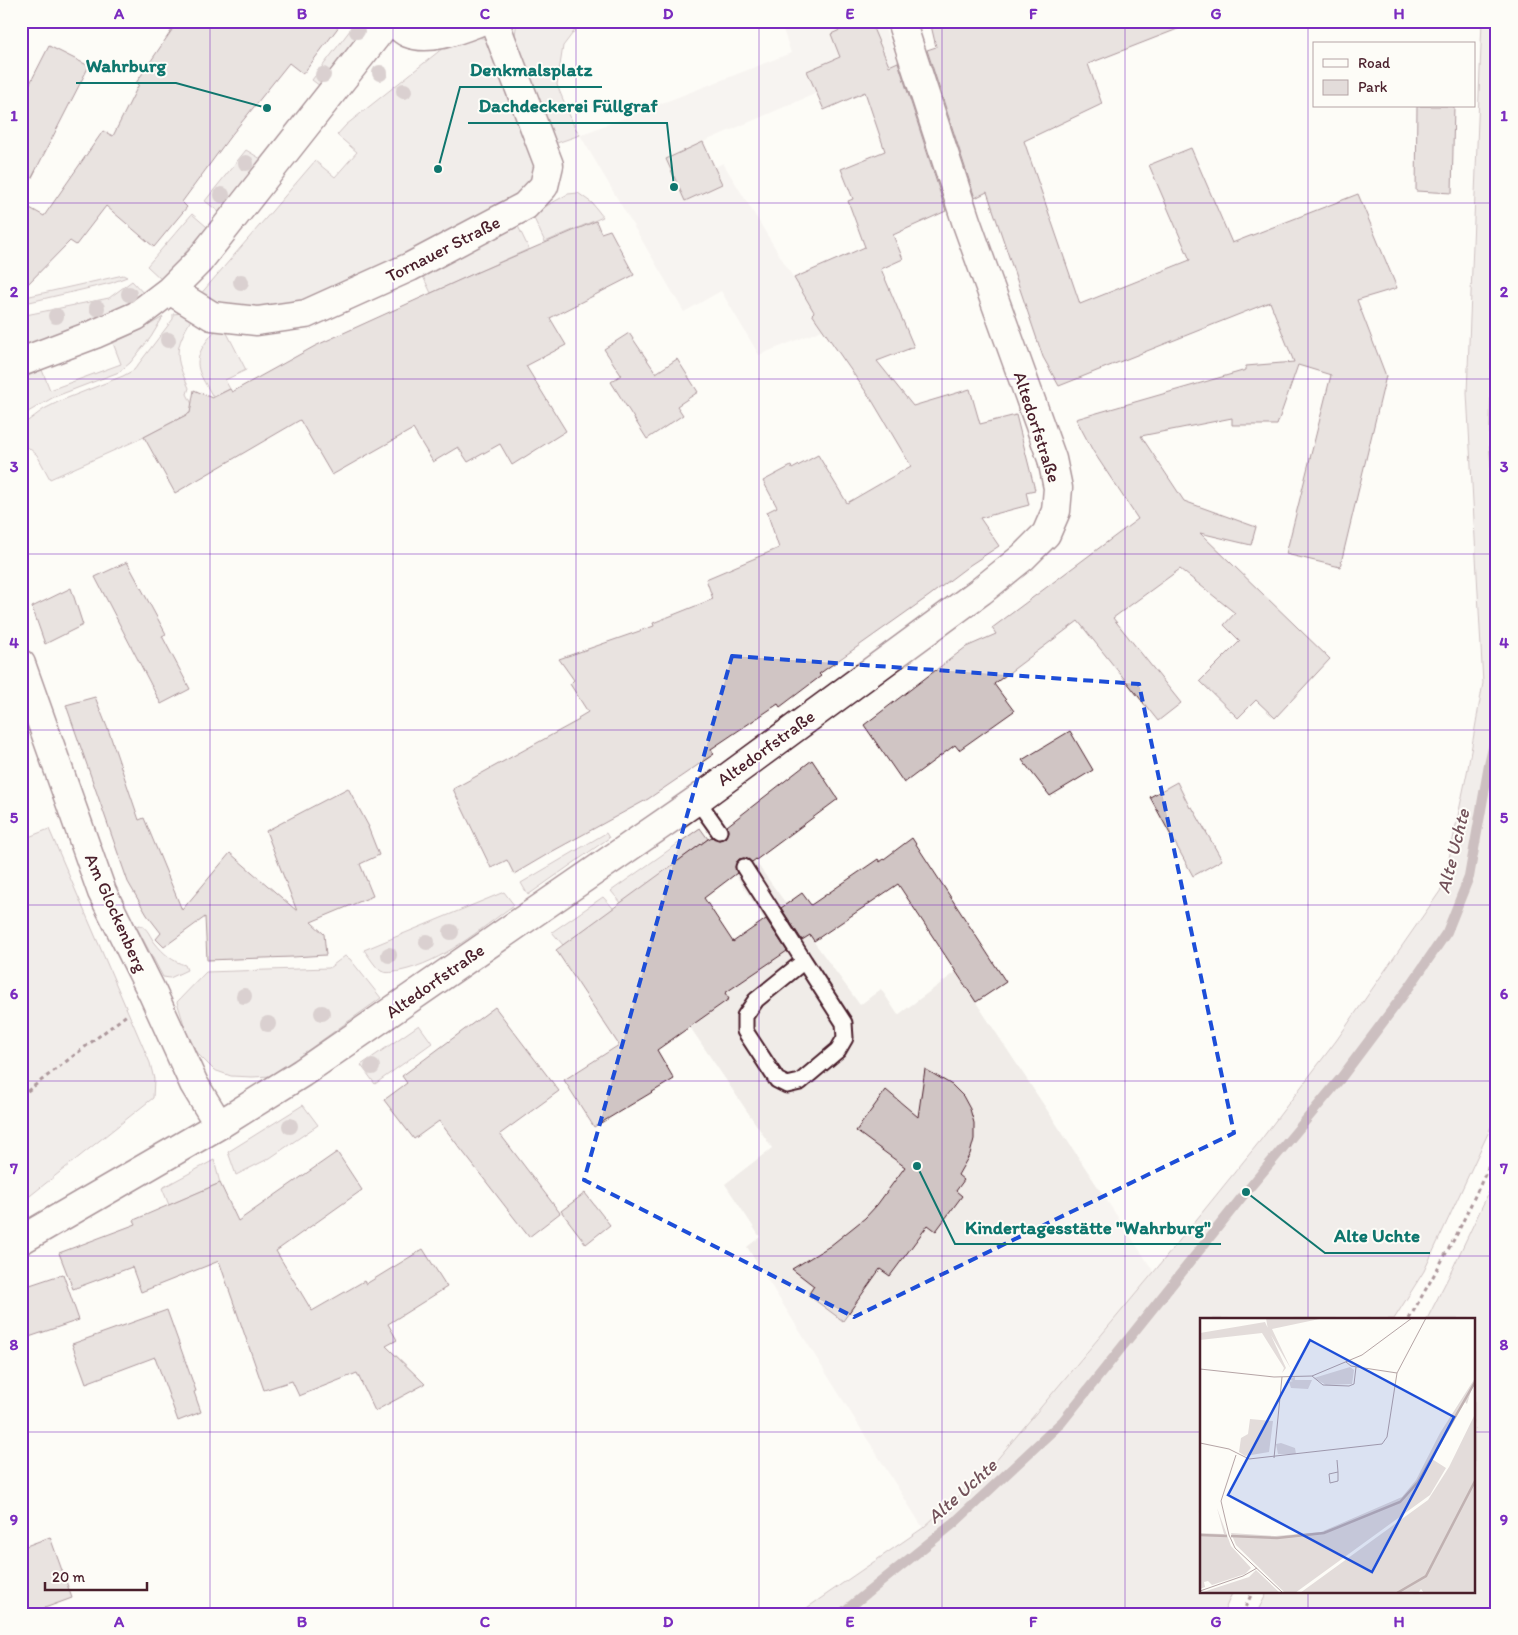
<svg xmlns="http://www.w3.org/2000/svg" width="1518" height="1635" font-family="Itim,sans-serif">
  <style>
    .built { fill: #f0ece8 }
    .green { fill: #e3dcda; stroke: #967e82 }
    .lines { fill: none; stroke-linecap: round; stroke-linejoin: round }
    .stream { stroke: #91777b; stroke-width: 10 }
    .building { fill: #d0c5c4; stroke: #4a1f2b }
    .lane-casing { stroke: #4a1f2b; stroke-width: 19 }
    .street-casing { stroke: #4a1f2b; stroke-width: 31 }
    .path { stroke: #4a1f2b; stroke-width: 3; stroke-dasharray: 4 4; stroke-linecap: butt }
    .lane { stroke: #fdfcf7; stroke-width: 15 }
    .street { stroke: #fdfcf7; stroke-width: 28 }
    .tree { fill: #af9c9f }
    .marked { fill: none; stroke: #1d4ed8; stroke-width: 4; stroke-dasharray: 10 6; stroke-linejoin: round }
    .grid { fill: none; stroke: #7b2cbf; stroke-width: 1; stroke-opacity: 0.55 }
    .labels { text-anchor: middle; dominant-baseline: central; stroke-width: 4; stroke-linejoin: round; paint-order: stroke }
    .street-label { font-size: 18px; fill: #4a1f2b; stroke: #fdfcf7 }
    .water-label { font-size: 19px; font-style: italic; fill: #73525a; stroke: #fdfcf7 }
    .inset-river { fill: none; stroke: #c0b1b1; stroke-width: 2.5 }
    .inset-road { fill: none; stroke: #b5a4a5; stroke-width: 1 }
    .view { fill: #1d4ed8; fill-opacity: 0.15; stroke: #1d4ed8; stroke-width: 2.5 }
    .inset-edge { fill: none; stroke: #4a1f2b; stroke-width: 2.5 }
    .leader { fill: none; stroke: #0f766e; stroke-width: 2 }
    .callout-dot { fill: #0f766e; stroke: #fdfcf7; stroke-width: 2 }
    .callout-label { font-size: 19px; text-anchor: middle; font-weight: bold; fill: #0f766e; stroke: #fdfcf7; stroke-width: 4; stroke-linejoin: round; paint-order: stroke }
    .neatline { fill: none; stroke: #7b2cbf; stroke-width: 2 }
    .grid-label { font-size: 16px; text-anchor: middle; font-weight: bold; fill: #7b2cbf }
  </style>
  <rect width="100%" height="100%" fill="#fdfcf7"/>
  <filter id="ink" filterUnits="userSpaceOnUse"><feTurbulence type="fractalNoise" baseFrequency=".02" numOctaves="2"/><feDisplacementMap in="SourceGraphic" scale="10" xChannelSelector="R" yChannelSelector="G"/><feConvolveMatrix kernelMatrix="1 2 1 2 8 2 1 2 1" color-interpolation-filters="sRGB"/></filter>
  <g filter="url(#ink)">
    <path class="built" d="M780,21H882L898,62L817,93L703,142L715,167L723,163L825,329L759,355L721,291L684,312L580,135L791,53Z
      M728,824L860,1005L881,989L898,1015L956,972L1154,1272L995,1462L923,1528L747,1247L760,1237L725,1184L772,1148L690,1027L728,999L725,993L785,952L735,874L708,839Z"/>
    <path class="green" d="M357,21H372L320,86L312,80Z
      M517,21H582L563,46L557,85L574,126L580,135L551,145L515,35Z
      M1482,21H1497V1114L1424,1271L1394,1319H1202V1591H1233L1223,1614H798L923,1528L995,1462L1154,1272L1260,1141L1336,1041L1443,887L1468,768L1483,683L1467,393Z
      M468,36L483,38L493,46L535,160V181L515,203L290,309L229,310L199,296L315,161L335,177L357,152L337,135L346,125L443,48Z
      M246,150L261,159L219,212L205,201Z
      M578,193L592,203L603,217L545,242L532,214L568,194Z
      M192,214L207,227L162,280L147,266Z
      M517,224L529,249L431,293L420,270Z
      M123,275L127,277L111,283L21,304V298Z
      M132,281L145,295L92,323L24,346L21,344V316L109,298Z
      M183,313L192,318C174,349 174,356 189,388L187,394L195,410L144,437L50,479L37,455L21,441V426L44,409L60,401L123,376L134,370L173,319V314Z
      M163,317L151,337L130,363L119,372L54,397L21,416V379L42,370L50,390L121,364L113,343L141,330Z
      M217,330L227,333L246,370L225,380L230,389L213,397C201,375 190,365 206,342C210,337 212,333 217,330Z
      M700,828L708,839L622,904L611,891Z
      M49,829L150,1063L154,1079L153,1098L21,1203V840Z
      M606,833L609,838L528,895L521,883Z
      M504,892L514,905C479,930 443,962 400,971C394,972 387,974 381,971C375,967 368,955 364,950Z
      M603,897L614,909L563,945L552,932Z
      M140,925C148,928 150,937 155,943C163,953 173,962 185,965L187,970L170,978L163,977L136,926Z
      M345,956L350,959L381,998L272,1076L252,1077L231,1076L214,1070L199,1055L187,1034L177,1002L206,972L329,968Z
      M419,1025L432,1043L375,1084L361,1065Z
      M303,1105L318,1125L270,1158L236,1175L228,1152Z
      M214,1160L220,1183L169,1205L162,1188Z
      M1497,1175V1614H1256L1268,1591H1474V1319H1427L1449,1276Z"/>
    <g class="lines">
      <path class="stream" d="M1497,301L1494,447L1497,488
        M841,1614L954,1523L1062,1422L1246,1192L1341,1078L1410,986L1447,932L1469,877L1489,765L1497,731"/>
    </g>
    <path class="building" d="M178,21H343L303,74L289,63L229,138L182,202L187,207L154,247L106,206L76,245L70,241L21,291V203L44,216L103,131L113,136L139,84L136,83Z
      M860,21H870L889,66L898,62L946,211L893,235L903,259L881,269L914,347L877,361L913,406L970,389L980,424L1016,415L1035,490L1026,492L1029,505L980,518L999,546L970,565L929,596L819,674L821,676L780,707L778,704L711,749L714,754L648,799L553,851L514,874L507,860L491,868L453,789L579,720L578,718L588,712L570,684L574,680L559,659L654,626L653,623L713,599L706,579L779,548L767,512L777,507L763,481L791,466L792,469L818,455L847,503L911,466L873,402L812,314L814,312L794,278L865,247L848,201L853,199L841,169L885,151L865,92L824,110L807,71L840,57L831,34Z
      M930,21H1192L1193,23L1088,64L1102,104L1024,141L1080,304L1190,260L1149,165L1191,148L1232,243L1358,194L1397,288L1357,300L1386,376L1340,567L1286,554L1331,375L1298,365L1277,425H1232V418L1141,436L1184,501L1256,527L1251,545L1200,533L1330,659L1275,718L1256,700L1238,718L1200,681L1240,641L1224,625L1235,613L1180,569L1113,618L1181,703L1158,721L1078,621L994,684L1014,711L959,750L955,745L904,783L864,725L966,647L996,634L992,628L1138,519L1093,451L1076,419L1246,370V366L1294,362L1270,302L1059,386L1043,357L987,192L975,198L927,50L936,47Z
      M49,46L89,66L21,199V101Z
      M1417,106H1454L1452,193L1416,191Z
      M703,142L722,184L685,201L666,159Z
      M596,221L601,233L610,230L634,275L550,318L566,345L526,366L566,431L512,465L500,444L468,462L458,447L433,462L413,429L332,475L300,420L175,493L144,437L190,413L194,390L212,398L230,389L232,392L315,346L473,274Z
      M629,333L656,373L677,359L698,392L677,406L683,415L647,439L611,382L621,375L604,349Z
      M127,562L166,634L162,636L190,689L161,704L95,577Z
      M71,588L83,625L45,644L32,607Z
      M95,697L109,732L139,820L144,818L182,910L230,853L297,911L266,831L348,788L369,827H368L379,855L360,864L373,896L311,922L324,934L326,955L293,957L207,960L205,917L164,947L156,939L161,933L147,915L128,882L66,705Z
      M1070,731L1093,770L1050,796L1022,760Z
      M812,760L838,799L756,860V859L752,862L744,858L739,859L735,867L737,873L704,898L733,942L766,919L787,951L725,993L729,999L657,1050L674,1079L594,1127L564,1080L619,1045L556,950L708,839L712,837L719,840L725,838L728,831L727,826Z
      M1177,782L1190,808L1192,807L1222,860L1193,876L1150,797Z
      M912,838L1006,982L976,1002L898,884L814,941L810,935L802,940L781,908L802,893L811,905L878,859L880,862Z
      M495,1007L559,1091L500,1134L560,1213L529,1237L439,1121L414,1139L384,1100L407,1083L402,1076Z
      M925,1069L952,1085L963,1096L970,1109L974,1123V1139L970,1154L958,1175L964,1180L956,1191L962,1196L936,1231L928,1225L890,1276L880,1269L843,1321L808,1295L814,1286L792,1269L830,1246L865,1218L877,1205L905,1167L856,1131L886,1090L918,1117Z
      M337,1152L362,1190L276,1251L312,1311L364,1281L366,1284L423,1249L447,1287L388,1324L397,1340L386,1346L425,1384L375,1411L357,1373L299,1396L292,1381L264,1390L219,1261L141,1292L132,1267L73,1289L59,1253L136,1224L134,1220L220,1183L238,1221Z
      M585,1193L610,1225L586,1244L561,1211Z
      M63,1274L79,1320L26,1338L21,1322V1288Z
      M167,1310L196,1391L194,1392L201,1412L178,1421L155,1357L86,1383L72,1344Z
      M50,1537L72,1598L31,1613L21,1587V1548Z"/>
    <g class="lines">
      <g class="lane-casing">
        <path id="lane" d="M697,800L719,831
          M744,867L804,961L756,1000L745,1016V1031L777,1080L787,1085L800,1082L838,1050L845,1038L844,1023L804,961"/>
      </g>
      <g class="street-casing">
        <path id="street" d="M393,21C397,25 403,31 408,33C430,42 460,29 481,21
          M170,290L212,316L257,321L306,314L410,267L525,206L544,186L549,165L494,21
          M21,362L95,334L136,316L170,290L199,261L388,21
          M21,664L102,892L153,994L194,1084L219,1125
          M21,1240L219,1125L302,1073L697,800L981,591L1023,557L1046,534L1056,511L1058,488L1052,459L966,221L901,21"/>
      </g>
      <path class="path" d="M21,1096L128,1014
        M1409,1319L1457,1234L1497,1149
        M1242,1614L1253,1591"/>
      <use href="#lane" class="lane"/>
      <use href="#street" class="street"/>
    </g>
    <g class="tree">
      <circle cx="357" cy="31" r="8"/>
      <circle cx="380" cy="73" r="8"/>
      <circle cx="323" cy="75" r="8"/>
      <circle cx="404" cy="91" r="8"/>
      <circle cx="246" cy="163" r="8"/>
      <circle cx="222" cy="195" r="8"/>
      <circle cx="241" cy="282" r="8"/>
      <circle cx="129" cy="294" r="8"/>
      <circle cx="97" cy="308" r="8"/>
      <circle cx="56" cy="316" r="8"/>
      <circle cx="168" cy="340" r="8"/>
      <circle cx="451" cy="932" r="8"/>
      <circle cx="427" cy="942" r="8"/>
      <circle cx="389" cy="955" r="8"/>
      <circle cx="244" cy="996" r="8"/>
      <circle cx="322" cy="1013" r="8"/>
      <circle cx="268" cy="1024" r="8"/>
      <circle cx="372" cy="1067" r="8"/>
      <circle cx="290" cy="1126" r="8"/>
    </g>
  </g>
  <path d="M0 0H1518V1635H0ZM732,656L1139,684L1234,1133L854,1317L584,1180Z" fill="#fdfcf7" fill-opacity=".55" fill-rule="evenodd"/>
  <path class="marked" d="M732,656L1139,684L1234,1133L854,1317L584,1180Z"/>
  <path class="grid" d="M210,21V1614M393,21V1614M576,21V1614M759,21V1614M942,21V1614M1125,21V1614M1308,21V1319M21,203H1497M21,379H1497M21,554H1497M21,730H1497M21,905H1497M21,1081H1497M21,1256H1497M21,1432H1202M1474,1432H1497M1308,1591V1614"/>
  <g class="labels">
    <g class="street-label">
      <text transform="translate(443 249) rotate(-27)">Tornauer Straße</text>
      <text transform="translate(1037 427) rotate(72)">Altedorfstraße</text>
      <text transform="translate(766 748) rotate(-36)">Altedorfstraße</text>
      <text transform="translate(116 913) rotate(66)">Am Glockenberg</text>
      <text transform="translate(435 981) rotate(-35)">Altedorfstraße</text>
    </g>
    <g class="water-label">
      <text transform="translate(1453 851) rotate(-76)">Alte Uchte</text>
      <text transform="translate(962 1491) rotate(-42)">Alte Uchte</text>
    </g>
  </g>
  <g transform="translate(1200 1318)">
    <rect width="275" height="275" fill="#fdfcf7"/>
    <path d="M66,0H124L72,11L91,51L68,12ZM65,4L86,50L82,55L84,50L62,15L0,22V15ZM150,49L154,52L152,66L126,67L114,60ZM95,59V62H112L108,71L91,70L89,64L93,63L87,61ZM275,60L267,86L265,84L256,97L232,141L246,150L230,177L95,275H85L36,227L31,215L75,218L121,214L202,179L216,162L240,115ZM275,96V275H224L221,271L218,275H100L228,182L249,149ZM50,101L73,103L69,134L45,138L39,134L41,120L48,116ZM81,125L95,130L96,136H78L76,126ZM17,190L31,228L51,250L45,256L12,267L8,263L4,264L5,269L0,271V215L24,216ZM56,252L80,275H0L49,259Z" fill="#e3dcda"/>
    <path class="inset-river" d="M0,217L27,218M31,218L77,220L124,215L200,184L218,164L275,64M197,275L226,258L275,163"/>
    <path class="inset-road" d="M146,44L151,48L197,55M0,51L74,59L112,58L162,37L212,0M112,58L123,67L149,68L154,66L156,49M0,125L29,131L49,141L182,126L187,119L197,55L226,0M36,137L21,183L29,217L35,230L83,275M74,140L82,59M137,142L138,154L129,156L130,165L138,163V154M0,273L43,258L57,250"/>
    <path class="view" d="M110,22L254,99L172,254L28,177Z"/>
    <rect width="275" height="275" class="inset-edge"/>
  </g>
  <path class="leader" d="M267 108L176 83H76M438 169L460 87H602M674 187L667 123H468M917 1166L955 1244H1221M1246 1192L1325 1253H1430"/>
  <g class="callout-dot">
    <circle cx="267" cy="108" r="5"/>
    <circle cx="438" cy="169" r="5"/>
    <circle cx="674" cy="187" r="5"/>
    <circle cx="917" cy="1166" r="5"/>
    <circle cx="1246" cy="1192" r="5"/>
  </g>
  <g class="callout-label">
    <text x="126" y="72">Wahrburg</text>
    <text x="531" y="76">Denkmalsplatz</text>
    <text x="568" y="112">Dachdeckerei Füllgraf</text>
    <text x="1088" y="1234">Kindertagesstätte "Wahrburg"</text>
    <text x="1377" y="1242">Alte Uchte</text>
  </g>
  <rect width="1518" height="1635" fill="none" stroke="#fdfcf7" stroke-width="55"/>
  <rect x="1313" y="42" width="162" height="65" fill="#fdfcf7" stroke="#b5a4a5"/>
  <rect x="1323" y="59" width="25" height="8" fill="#fdfcf7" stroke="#b5a4a5"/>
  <text x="1358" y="68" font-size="15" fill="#4a1f2b">Road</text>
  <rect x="1323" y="80" width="25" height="15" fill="#e3dcda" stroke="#b5a4a5"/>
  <text x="1358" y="92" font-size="15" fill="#4a1f2b">Park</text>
  <path d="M45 1582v8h102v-8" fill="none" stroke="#4a1f2b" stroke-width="2.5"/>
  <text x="52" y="1582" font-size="15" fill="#4a1f2b" stroke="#fdfcf7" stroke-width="4" paint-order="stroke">20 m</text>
  <rect x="28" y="28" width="1462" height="1580" class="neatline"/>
  <g class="grid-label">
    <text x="119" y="19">A</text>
    <text x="302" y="19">B</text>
    <text x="485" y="19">C</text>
    <text x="668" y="19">D</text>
    <text x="850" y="19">E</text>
    <text x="1033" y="19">F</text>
    <text x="1216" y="19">G</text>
    <text x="1399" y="19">H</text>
    <text x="14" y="121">1</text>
    <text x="1504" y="121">1</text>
    <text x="14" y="297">2</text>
    <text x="1504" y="297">2</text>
    <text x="14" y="472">3</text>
    <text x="1504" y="472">3</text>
    <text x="14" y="648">4</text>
    <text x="1504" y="648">4</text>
    <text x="14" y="823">5</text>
    <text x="1504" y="823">5</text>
    <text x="14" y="999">6</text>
    <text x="1504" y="999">6</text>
    <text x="14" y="1174">7</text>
    <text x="1504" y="1174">7</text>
    <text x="14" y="1350">8</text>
    <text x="1504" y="1350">8</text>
    <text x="14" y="1525">9</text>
    <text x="1504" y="1525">9</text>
    <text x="119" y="1627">A</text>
    <text x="302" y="1627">B</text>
    <text x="485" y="1627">C</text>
    <text x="668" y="1627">D</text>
    <text x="850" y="1627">E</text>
    <text x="1033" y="1627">F</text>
    <text x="1216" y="1627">G</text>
    <text x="1399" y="1627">H</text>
  </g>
</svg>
